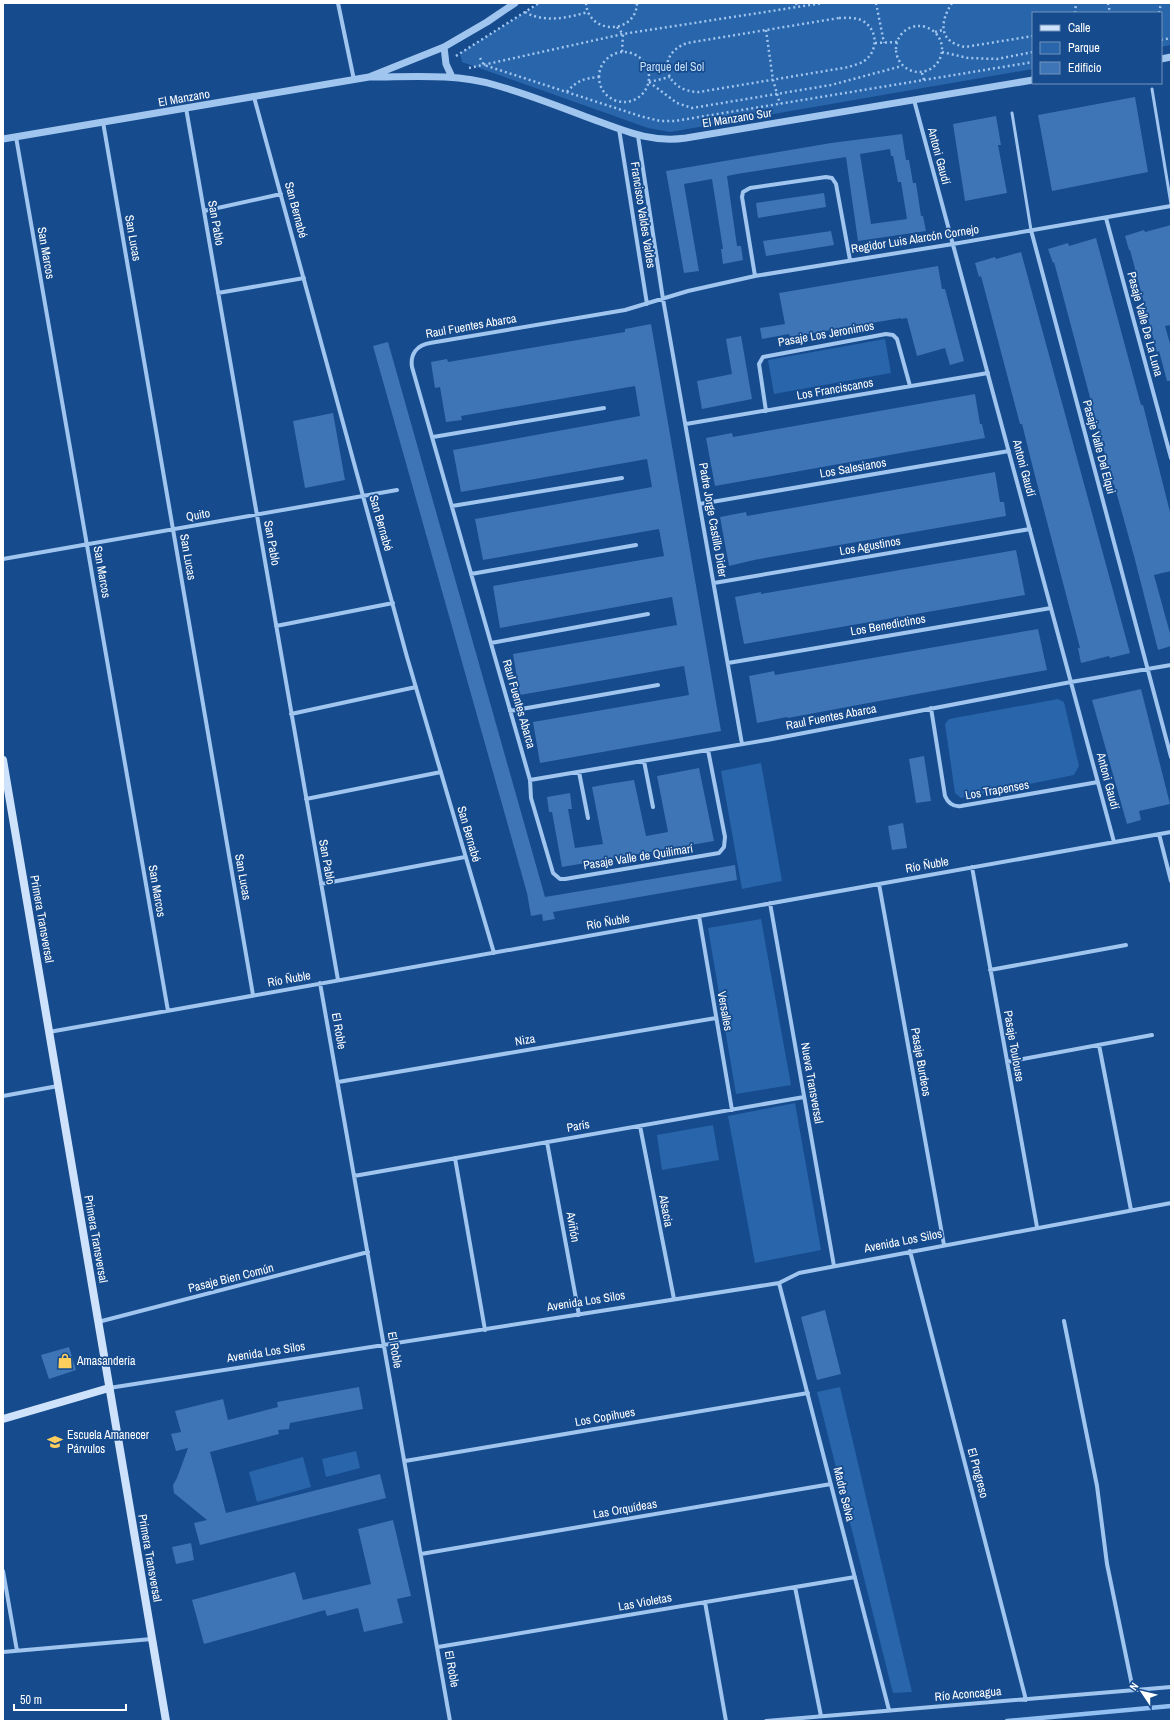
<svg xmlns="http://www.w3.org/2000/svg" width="1174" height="1724" font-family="'Archivo Narrow',sans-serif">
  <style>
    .green { fill: #2865ab }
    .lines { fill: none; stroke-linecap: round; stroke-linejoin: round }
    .stream { stroke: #92c0f2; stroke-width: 4.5 }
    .building { fill: #3e75b6; fill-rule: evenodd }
    .path { stroke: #a0c5ef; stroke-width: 2.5; stroke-dasharray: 2 3; stroke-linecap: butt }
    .service { stroke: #a0c5ef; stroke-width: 3 }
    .minor { stroke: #a0c5ef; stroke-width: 4 }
    .tertiary { stroke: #a0c5ef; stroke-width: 7 }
    .secondary { stroke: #cee2fb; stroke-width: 8 }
    .labels { text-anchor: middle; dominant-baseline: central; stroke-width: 3.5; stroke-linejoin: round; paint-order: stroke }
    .park-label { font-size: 12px; fill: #c6dffb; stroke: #164b8d }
    .street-label { font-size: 12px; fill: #fff; stroke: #164b8d }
    .poi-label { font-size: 12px; fill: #fff; stroke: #164b8d; text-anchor: start }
  </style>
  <rect width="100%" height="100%" fill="#164b8d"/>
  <path class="green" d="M540,3H1171V45L1161,47V13H1033V69L670,132L648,128L462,62L460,53Z
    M885,339L891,373L774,394L768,360Z
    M1058,699L1064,702L1079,766L1074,775L961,798L955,793L945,724L949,719Z
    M761,763L782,881L742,889L721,771Z
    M761,919L791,1085L736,1094L708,928Z
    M795,1103L821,1250L755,1263L728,1116Z
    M713,1125L719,1160L662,1170L657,1135Z
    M840,1387L912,1692L893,1693L817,1392Z
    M356,1451L360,1468L326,1477L322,1459Z
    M303,1457L311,1487L257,1502L249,1472Z"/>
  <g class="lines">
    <path class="stream" d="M1007,1721L1171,1706"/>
  </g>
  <path class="building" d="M1135,97L1148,172L1052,191L1038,115Z
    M996,116L1001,145H998L1007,193L965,201L953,124Z
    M902,134L906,160H909L913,183H916L921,216H923L926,231L858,241L846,157L737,174L727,176L737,246H741L743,260L723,264L721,249H723L712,179L684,184L699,271L684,273L666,171L831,143ZM890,149L891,156H893L898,182H901L907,219L871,224L860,154Z
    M824,193L826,207L758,218L756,203Z
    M1171,225V325L1165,326L1171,347V381H1167L1159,351L1157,352L1130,250H1129L1125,236L1144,230L1145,232Z
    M831,231L834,245L766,256L763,241Z
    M1096,238L1141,405H1143L1171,516V571L1154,575L1171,637V646L1158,650L1134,556L1114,484H1113L1054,262L1053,263L1048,249L1068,243L1069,246Z
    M1021,252L1130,653L1110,658L1109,656L1081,663L1078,648H1080L1034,472L1022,424H1020L981,276L979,277L975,263L995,257L996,259Z
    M938,266L942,289H945L964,361L950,365L945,348L917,356L907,318L901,319V318L790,337L789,334L762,339L760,328L785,324L779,293Z
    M651,324L721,731L540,763L533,722L689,695L684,666L520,695L513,654L677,625L672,597L500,628L493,586L664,556L659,529L483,560L475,519L652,487L647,459L461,492L453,450L640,416L635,386L461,416L462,420L446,422L440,387L435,388L431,362L447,359L448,362L625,332V329Z
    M741,336L752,399L702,409L697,381L732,374L726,339Z
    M388,342L545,897L735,865L737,880L553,912L555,919L543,921L542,914L531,916L527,893L373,346Z
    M975,394L980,424H982L985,438L715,486L706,438L732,433L733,437Z
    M333,413L345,480L305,488L293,421Z
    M995,472L1000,502H1004L1006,516L754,560L729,566L720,517L746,512L747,516Z
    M1016,550L1025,595L744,644L735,597L761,592V594Z
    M1038,629L1047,670L788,718L787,717L757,723L749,676L774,671L775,675Z
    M1141,689L1170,804L1139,811L1141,820L1127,824L1092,700Z
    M924,756L931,801L916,803L909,759Z
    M699,768L714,841L562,867L552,812H549L547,797L570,793L572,809H568L575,848L603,844L592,787L608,784L634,780L646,836L668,832L657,776Z
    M903,823L907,848L892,850L888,826Z
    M825,1310L841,1374L817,1380L801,1317Z
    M69,1347L76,1370L49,1379L41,1355Z
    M359,1387L363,1409L290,1423L289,1429L278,1430L279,1434L210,1452L226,1513L380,1474L386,1498L200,1545L194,1523L207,1520L174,1493L173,1485L177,1478L188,1448L176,1451L171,1434L181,1432L175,1411L223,1399L228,1420L278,1407L277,1402Z
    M393,1520L411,1596L397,1599L403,1623L364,1632L358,1608L327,1616L325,1610L204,1644L192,1600L295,1572L303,1600L371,1584L358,1529Z
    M191,1543L194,1560L176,1564L172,1547Z"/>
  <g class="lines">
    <path class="path" d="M586,3C588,35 636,35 637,3
      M796,3L797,7
      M876,3L884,43
      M952,3C939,23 939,42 965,47L1033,36
      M1108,3L1110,13
      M525,12C544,23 567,18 588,12
      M1075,13L1076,3
      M1159,13L1161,3
      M839,18C846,18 854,17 861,20C878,28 879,51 864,61C860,64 854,65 849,67L699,92C665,92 654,55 687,43Z
      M896 49a23 23 0 1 1 46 0a23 23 0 1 1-46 0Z
      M617,27L623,34L622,52
      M766,30L773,80L780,104
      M935,32L943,30
      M1161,40L1171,38
      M875,43L897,42
      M599 77a25 25 0 1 1 50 0a25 25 0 1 1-50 0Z
      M942,52L968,58L997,59L1033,52
      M456,56L539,3
      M480,58L484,65L640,116L660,121H675L1033,62
      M469,68L623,34L823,3
      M922,73L924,80
      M649,82L677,103L692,108L831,85L902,66
      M649,82L670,77
      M567,92C576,81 585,78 599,77"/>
    <path class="service" d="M1152,89L1171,204
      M1012,113L1031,230"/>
    <path class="minor" d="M338,3L354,80
      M254,97L407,657L494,953
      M914,100L1114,842
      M186,108L338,980
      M103,122L253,995
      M619,129L647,304
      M638,136L663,299L742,744
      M16,137L168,1011
      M204,211L281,194
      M1106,218L1171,458
      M1031,230L1171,757
      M755,276L742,197L743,192L750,188L826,177L832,178L836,184L850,260
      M218,293L304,278
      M766,411L759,364L763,357L886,334L893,335L897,339L910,386
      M686,424L988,373
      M433,437L604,408
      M700,504L1009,451
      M452,506L622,478
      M3,559L397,490
      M471,574L636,545
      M714,583L1030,529
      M276,626L393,603
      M491,643L648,614
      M728,663L1051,608
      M931,708L945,796C948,803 953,807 961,806L1098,782
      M510,711L658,685
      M291,714L416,687
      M708,750L725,837L724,847L719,853L565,879H560L553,873L531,798L530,780L412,367C410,354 417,345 430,343L625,310L688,291L755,276L953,244L1171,206
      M644,761L653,807
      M579,772L588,818
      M530,780L767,740L1071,682L1171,665
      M306,799L441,772
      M1159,834L1171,881
      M972,867L1037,1227
      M321,884L465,857
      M879,884L944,1245
      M770,903L834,1266
      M699,916L732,1110
      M990,970L1126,945
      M320,983L450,1721
      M49,1032L1171,832
      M1099,1045L1131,1210
      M1007,1062L1152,1035
      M338,1082L716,1018
      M3,1096L58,1086
      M640,1126L674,1299
      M547,1142L579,1315
      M455,1158L485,1330
      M354,1176L804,1097
      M910,1251L1026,1700
      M779,1283L889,1710
      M1064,1321L1097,1486L1107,1564L1133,1690
      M98,1322L368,1252
      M109,1388L779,1283L799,1273L1171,1203
      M405,1461L808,1393
      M421,1554L831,1484
      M3,1571L17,1651
      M795,1587L821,1716
      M705,1602L726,1721
      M438,1647L855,1577
      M3,1652L152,1639
      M766,1721L1171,1687"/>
    <path class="tertiary" d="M444,47L446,64L452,77
      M1161,59L1171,57
      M369,77C411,77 454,73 495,85C528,94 560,107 592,119C625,131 651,143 686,138L1033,80
      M3,139L369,77L444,47L487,22L515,3"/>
    <path class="secondary" d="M3,760L166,1721
      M3,1419L109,1388"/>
  </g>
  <defs>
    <g id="shop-bare" transform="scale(1.2)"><path d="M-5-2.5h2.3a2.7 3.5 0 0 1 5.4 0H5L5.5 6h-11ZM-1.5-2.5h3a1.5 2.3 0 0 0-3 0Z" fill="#ffcf5e" stroke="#164b8d" stroke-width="2.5" paint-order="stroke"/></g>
    <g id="school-bare" transform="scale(1.2)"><path d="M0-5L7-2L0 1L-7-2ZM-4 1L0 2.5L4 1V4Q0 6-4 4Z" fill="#ffcf5e" stroke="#164b8d" stroke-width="2.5" paint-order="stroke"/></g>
  </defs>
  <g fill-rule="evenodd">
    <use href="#shop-bare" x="65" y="1361"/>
    <use href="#school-bare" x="55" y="1442"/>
  </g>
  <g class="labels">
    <g class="park-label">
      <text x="672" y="67">Parque del Sol</text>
    </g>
    <g class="street-label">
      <text transform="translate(184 98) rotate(-10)">El Manzano</text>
      <text transform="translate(737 118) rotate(-9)">El Manzano Sur</text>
      <text transform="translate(939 156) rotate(75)">Antoni Gaudí</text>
      <text transform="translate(296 210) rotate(75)">San Bernabé</text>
      <text transform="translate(643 215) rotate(81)">Francisco Valdes Valdes</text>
      <text transform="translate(216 223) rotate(80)">San Pablo</text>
      <text transform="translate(133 238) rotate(80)">San Lucas</text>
      <text transform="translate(915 239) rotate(-9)">Regidor Luis Alarcón Cornejo</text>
      <text transform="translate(46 253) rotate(80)">San Marcos</text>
      <text transform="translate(1145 324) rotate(75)">Pasaje Valle De La Luna</text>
      <text transform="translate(471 326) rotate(-10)">Raul Fuentes Abarca</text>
      <text transform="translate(826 334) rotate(-10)">Pasaje Los Jeronimos</text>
      <text transform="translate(835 389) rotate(-10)">Los Franciscanos</text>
      <text transform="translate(1099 447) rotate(75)">Pasaje Valle Del Elqui</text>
      <text transform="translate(853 468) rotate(-10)">Los Salesianos</text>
      <text transform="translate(1024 468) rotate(75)">Antoni Gaudí</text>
      <text transform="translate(198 515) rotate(-10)">Quito</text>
      <text transform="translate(713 520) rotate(80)">Padre Jorge Castillo Dider</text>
      <text transform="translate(381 523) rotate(74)">San Bernabé</text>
      <text transform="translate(272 543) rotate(80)">San Pablo</text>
      <text transform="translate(870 546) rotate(-10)">Los Agustinos</text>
      <text transform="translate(188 557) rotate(80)">San Lucas</text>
      <text transform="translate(102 572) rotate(80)">San Marcos</text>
      <text transform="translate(888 625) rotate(-10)">Los Benedictinos</text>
      <text transform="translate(519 704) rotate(74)">Raul Fuentes Abarca</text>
      <text transform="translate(831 717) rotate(-11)">Raul Fuentes Abarca</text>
      <text transform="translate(1108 781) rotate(75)">Antoni Gaudí</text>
      <text transform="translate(997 790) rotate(-10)">Los Trapenses</text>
      <text transform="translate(469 834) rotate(74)">San Bernabé</text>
      <text transform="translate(638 857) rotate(-9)">Pasaje Valle de Quilimarí</text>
      <text transform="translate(327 862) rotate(80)">San Pablo</text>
      <text transform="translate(927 865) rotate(-10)">Río Ñuble</text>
      <text transform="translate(243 877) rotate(80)">San Lucas</text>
      <text transform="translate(157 891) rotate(80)">San Marcos</text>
      <text transform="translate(42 919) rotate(80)">Primera Transversal</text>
      <text transform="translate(608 922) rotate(-10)">Río Ñuble</text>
      <text transform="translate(289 979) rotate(-10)">Río Ñuble</text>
      <text transform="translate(725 1011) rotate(80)">Versalles</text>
      <text transform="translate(339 1031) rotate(80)">El Roble</text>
      <text transform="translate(525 1040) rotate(-10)">Niza</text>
      <text transform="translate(1014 1046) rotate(80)">Pasaje Toulouse</text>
      <text transform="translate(921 1062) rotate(80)">Pasaje Burdeos</text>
      <text transform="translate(812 1083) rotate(80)">Nueva Transversal</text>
      <text transform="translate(578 1126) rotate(-10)">París</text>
      <text transform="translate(666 1211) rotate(79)">Alsacia</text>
      <text transform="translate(573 1227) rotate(80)">Aviñón</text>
      <text transform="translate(96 1239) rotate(80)">Primera Transversal</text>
      <text transform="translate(903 1241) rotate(-11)">Avenida Los Silos</text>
      <text transform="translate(231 1278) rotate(-14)">Pasaje Bien Común</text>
      <text transform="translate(586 1301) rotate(-9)">Avenida Los Silos</text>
      <text transform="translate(395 1350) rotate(80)">El Roble</text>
      <text transform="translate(266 1352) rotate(-9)">Avenida Los Silos</text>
      <text transform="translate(605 1417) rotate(-10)">Los Copihues</text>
      <text transform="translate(978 1473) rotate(75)">El Progreso</text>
      <text transform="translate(844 1494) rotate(76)">Madre Selva</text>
      <text transform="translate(625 1509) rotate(-10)">Las Orquídeas</text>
      <text transform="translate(150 1558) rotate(80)">Primera Transversal</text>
      <text transform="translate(645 1602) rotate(-10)">Las Violetas</text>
      <text transform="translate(452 1669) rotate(80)">El Roble</text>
      <text transform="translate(968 1694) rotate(-5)">Río Aconcagua</text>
    </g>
    <g class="poi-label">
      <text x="77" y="1361">Amasandería</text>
      <text x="67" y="1435">Escuela Amanecer<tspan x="67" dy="14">Párvulos</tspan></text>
    </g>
  </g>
  <rect width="1174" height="1724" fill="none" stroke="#ffffff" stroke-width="8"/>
  <rect x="1032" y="12" width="130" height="72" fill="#164b8d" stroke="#7393bb"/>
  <rect x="1040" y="25" width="20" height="6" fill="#cee2fb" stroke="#7393bb"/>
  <text x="1068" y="32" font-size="12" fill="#ffffff">Calle</text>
  <rect x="1040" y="42" width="20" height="12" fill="#2865ab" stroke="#7393bb"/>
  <text x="1068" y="52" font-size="12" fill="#ffffff">Parque</text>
  <rect x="1040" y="62" width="20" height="12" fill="#3e75b6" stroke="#7393bb"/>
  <text x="1068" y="72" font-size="12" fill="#ffffff">Edificio</text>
  <g transform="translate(1142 1692) rotate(305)" stroke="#164b8d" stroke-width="3" paint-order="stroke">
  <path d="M0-3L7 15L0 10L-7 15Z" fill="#ffffff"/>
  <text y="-6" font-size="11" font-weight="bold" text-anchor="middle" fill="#ffffff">N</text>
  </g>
  <path d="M14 1704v6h112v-6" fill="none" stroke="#ffffff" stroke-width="2"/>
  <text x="20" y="1704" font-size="12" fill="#ffffff" stroke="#164b8d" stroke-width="3" paint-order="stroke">50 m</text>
</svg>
